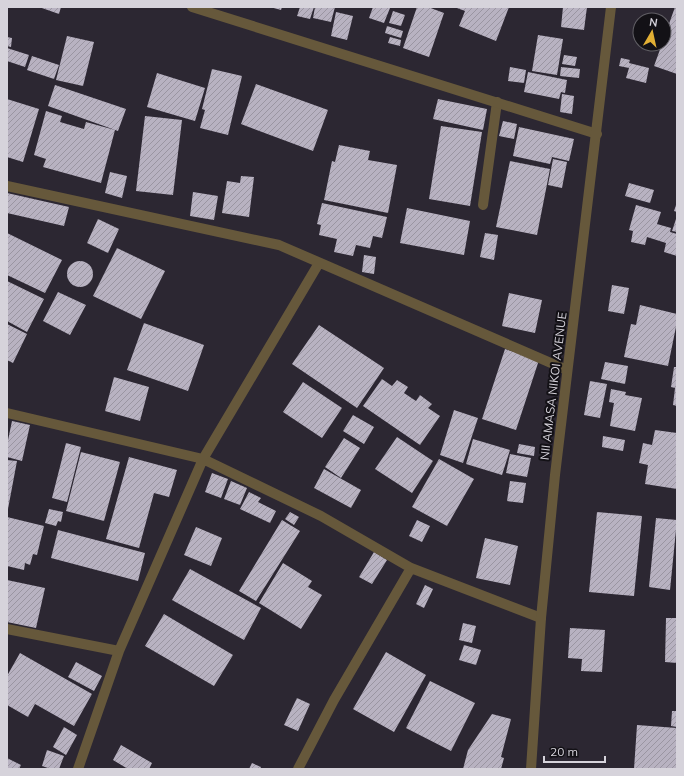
<svg xmlns="http://www.w3.org/2000/svg" width="684" height="776" font-family="Mulish,sans-serif">
  <style>
    .building { fill: url(#building-hatch) }
    .lines { fill: none; stroke-linecap: round; stroke-linejoin: round }
    .service { stroke: #66583b; stroke-width: 10 }
    .minor { stroke: #66583b; stroke-width: 10 }
    .tertiary { stroke: #66583b; stroke-width: 10 }
    .labels { text-anchor: middle; dominant-baseline: central; stroke-width: 4; stroke-linejoin: round; paint-order: stroke }
    .street-label { font-size: 12px; fill: #d6d3db; stroke: #131116 }
  </style>
  <defs>
    <pattern id="building-hatch" width="6" height="6" patternUnits="userSpaceOnUse"><rect width="6" height="6" fill="#b8b2c1"/><path d="M-1 1l2-2M0 6l6-6M5 7l2-2" fill="none" stroke="#9a95a1"/></pattern>
  </defs>
  <rect width="100%" height="100%" fill="#2c2732"/>
  <path class="building" d="M39,7H61L59,14Z
    M270,7H282L281,10Z
    M300,7H314L310,19L297,16Z
    M315,7H335L331,22L313,18Z
    M373,7L390,8L384,23L369,18Z
    M417,7H428L444,13L429,57L403,48Z
    M458,7H509L496,41L459,26L465,11L457,8Z
    M563,7H587L584,30L561,27Z
    M675,7H677V74L654,66L662,44H664V38Z
    M393,11L405,15L401,26L389,23Z
    M336,12L353,16L347,40L331,36Z
    M387,26L403,31L401,38L385,33Z
    M538,35L563,39L557,75L532,71Z
    M67,36L94,42L83,86L56,80Z
    M7,37L12,38L11,47L7,46Z
    M390,37L401,40L400,46L388,43Z
    M7,48L29,55L25,67L7,61Z
    M564,55L577,57L575,66L562,64Z
    M32,56L59,65L54,79L27,70Z
    M621,58L630,60L629,63L649,68L646,83L626,78L629,68L619,66Z
    M510,67L526,70L524,83L508,81Z
    M561,67L580,69L579,78L560,76Z
    M212,69L242,76L228,135L200,128L205,110L202,109Z
    M528,72L567,80L565,93L561,92L559,99L524,92Z
    M157,73L205,88L195,121L147,107Z
    M256,84L328,110L313,151L241,124Z
    M55,85L126,109L118,131L48,106Z
    M562,94L574,96L572,114L560,112Z
    M7,99L39,109L23,162L7,157Z
    M438,99L487,109L483,130L433,119Z
    M46,111L62,116L60,122L84,129L86,122L115,130L101,183L43,167L46,159L34,155Z
    M145,116L182,120L173,195L136,191Z
    M503,121L517,124L514,139L499,136Z
    M441,126L482,132L470,206L429,199Z
    M519,127L574,139L569,161L552,157L550,164L513,156Z
    M339,145L370,151L368,160L397,165L388,213L324,200L332,161L335,162Z
    M553,159L567,162L562,188L548,185Z
    M510,161L550,169L537,235L496,227Z
    M110,172L127,176L122,198L105,193Z
    M241,176L254,177L249,217L222,213L227,181L240,183Z
    M629,183L654,190L650,203L625,196Z
    M193,192L218,196L214,220L190,216Z
    M7,193L69,207L64,226L7,213Z
    M677,202V212L674,211Z
    M322,203L387,217L382,238L373,236L370,248L356,245L353,256L334,252L337,239L319,235L321,225L317,224Z
    M636,205L661,212L657,224L671,228L670,232L677,234V256L664,252L666,243L647,237L645,245L631,242L633,231L629,230Z
    M407,208L470,221L464,255L400,243Z
    M98,219L119,229L108,253L87,243Z
    M676,219H677V232L672,231Z
    M7,233L62,260L45,293L7,275Z
    M485,233L498,235L494,260L480,257Z
    M117,248L165,271L141,319L93,296Z
    M364,255L376,257L374,274L362,272Z
    M67 274a13 13 0 1 1 26 0a13 13 0 1 1-26 0Z
    M7,281L44,299L27,332L7,321Z
    M612,285L629,288L624,314L608,311Z
    M58,292L86,305L70,335L43,321Z
    M509,293L542,300L535,333L502,326Z
    M640,305L677,314V322L668,366L624,357L631,324L636,325Z
    M144,323L204,345L188,391L127,370Z
    M7,324L27,334L13,363L7,360Z
    M319,325L384,368L357,408L292,364Z
    M505,349L539,360L516,430L482,419Z
    M605,362L628,366L625,384L601,379Z
    M674,367H677V406L673,405L675,388L671,387Z
    M114,377L149,387L140,421L105,411Z
    M382,379L392,386L397,380L408,387L404,393L416,401L420,395L432,404L428,408L440,416L420,445L363,406Z
    M590,381L607,384L600,418L584,415Z
    M303,382L342,408L322,438L283,412Z
    M611,389L626,392L625,395L642,398L635,431L610,426L614,403L609,402Z
    M454,410L478,418L463,463L440,455Z
    M353,415L374,427L364,444L343,431Z
    M12,421L30,425L22,461L7,457V445Z
    M655,430L677,433V489L645,484L648,465L639,463L643,443L652,445Z
    M603,436L625,440L623,451L602,447Z
    M397,437L433,461L412,493L375,469Z
    M344,438L360,448L341,478L325,467Z
    M473,439L510,450L502,475L466,464Z
    M66,443L81,447L67,502L52,498Z
    M519,444L535,447L534,456L517,453Z
    M81,452L120,462L104,521L66,511Z
    M510,454L531,458L527,477L506,473Z
    M129,457L177,470L169,497L154,493L139,548L106,539Z
    M439,459L474,479L447,526L412,507Z
    M7,460L17,461L8,509L7,508Z
    M324,469L361,490L351,508L314,488Z
    M212,473L228,479L221,498L205,492Z
    M231,481L247,488L240,505L224,499Z
    M510,481L526,483L523,503L507,501Z
    M249,492L261,498L258,502L276,511L270,523L240,509Z
    M49,509L63,512L61,522L58,521L56,526L45,523Z
    M290,512L299,517L294,525L285,519Z
    M597,512L642,516L634,596L589,592Z
    M7,517L44,526L37,555L33,554L30,565L25,563L24,570L7,566Z
    M656,518L677,520L670,590L649,587Z
    M282,520L300,531L256,601L239,591Z
    M417,520L430,526L422,542L409,536Z
    M196,527L222,538L211,566L184,555Z
    M58,530L145,553L138,581L51,558Z
    M485,538L518,546L510,585L476,578Z
    M374,552L387,560L372,584L359,577Z
    M283,563L312,581L308,587L322,595L301,629L259,603Z
    M190,569L261,608L244,640L172,600Z
    M7,580L45,588L36,628L7,622Z
    M425,585L433,589L424,608L416,604Z
    M164,614L233,655L214,686L145,646Z
    M666,618H677V663L665,662Z
    M463,623L476,626L472,643L459,640Z
    M570,628L605,630L602,672L581,671L582,659L568,658Z
    M464,645L481,650L476,665L459,660Z
    M386,652L426,675L394,732L353,709Z
    M20,653L92,694L74,726L35,704L28,717L7,705V676Z
    M76,662L102,676L94,691L68,677Z
    M430,681L475,703L451,751L406,728Z
    M297,698L310,704L298,731L284,725Z
    M672,711H677V727L671,726Z
    M492,714L511,719L501,757L504,758L501,769H463L468,750Z
    M637,725L677,728V769H634Z
    M64,727L77,735L66,755L53,747Z
    M121,745L152,763L149,769H128L113,760Z
    M47,750L64,756L59,769H51L42,766Z
    M7,758L21,765L19,769H7Z
    M252,763L261,767L260,769H249Z"/>
  <g class="lines">
    <path class="service" d="M483,205L497,102"/>
    <path class="minor" d="M192,7L597,134
      M7,186L279,245L567,370
      M7,413L203,459L321,516L411,568L541,618
      M7,629L119,651
      M78,769L119,651L203,459L319,263
      M298,769L334,700L411,568"/>
    <path class="tertiary" d="M531,769L541,618L555,475L611,7"/>
  </g>
  <g class="labels">
    <g class="street-label">
      <text transform="translate(553 386) rotate(-83)">NII AMASA NIKOI AVENUE</text>
    </g>
  </g>
  <rect width="684" height="776" fill="none" stroke="#d6d3db" stroke-width="16"/>
  <g transform="translate(652 32) rotate(9)"><circle r="19" fill="#131116" stroke="#615f65"/>
  <path d="M0-3L7 15L0 10L-7 15Z" fill="#e2af34"/>
  <text y="-6" font-size="11" font-weight="bold" text-anchor="middle" fill="#d6d3db">N</text>
  </g>
  <path d="M544 756v6h61v-6" fill="none" stroke="#d6d3db" stroke-width="2"/>
  <text x="550" y="756" font-size="12" fill="#d6d3db" stroke="#131116" stroke-width="3" paint-order="stroke">20 m</text>
</svg>
